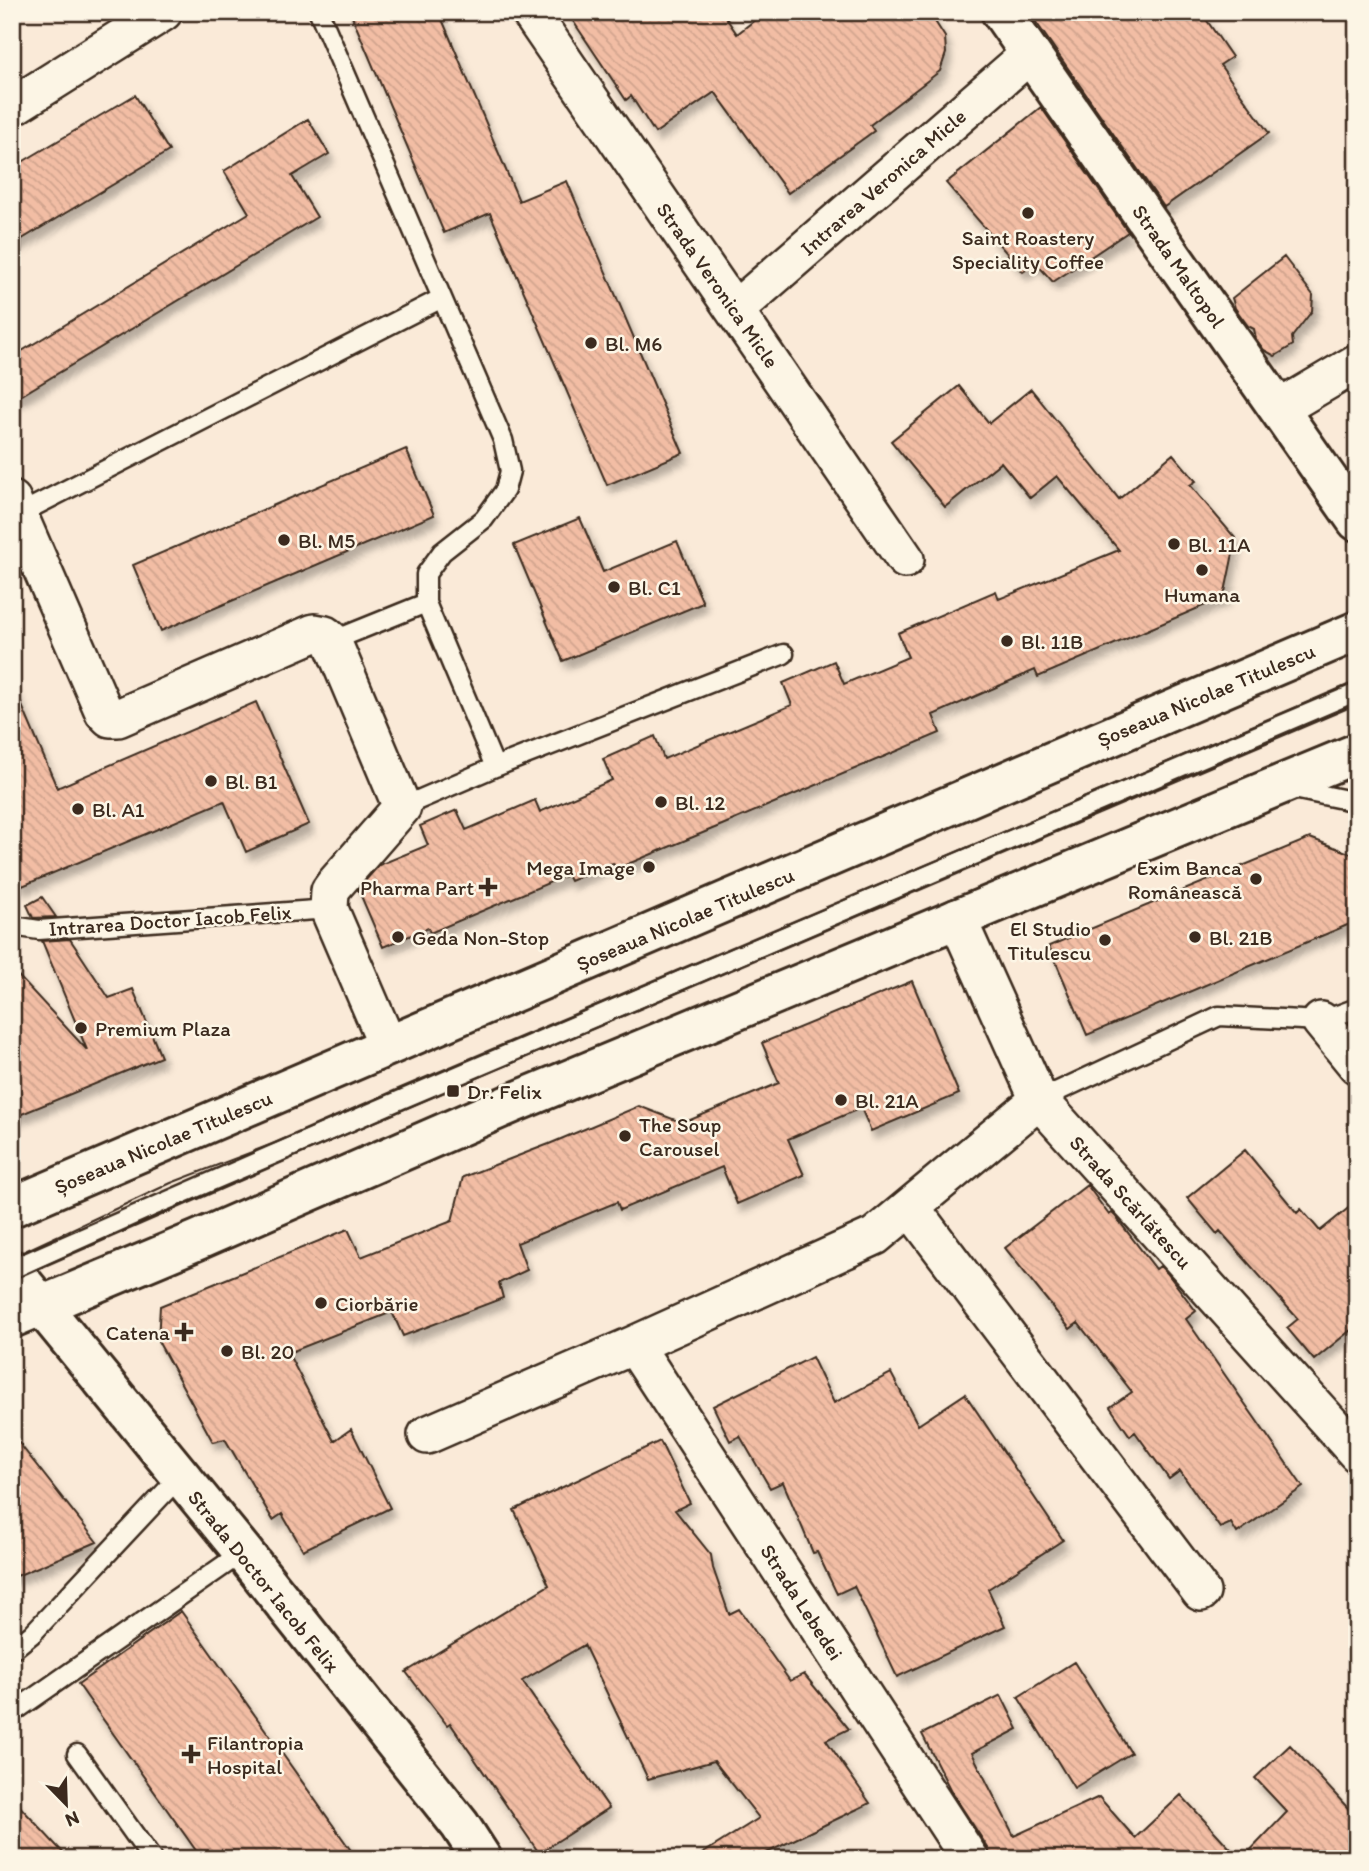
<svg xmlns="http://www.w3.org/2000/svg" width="1369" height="1871" font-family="Itim,sans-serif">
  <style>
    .building { fill: url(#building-back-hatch); stroke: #3b2a1e; stroke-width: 2; filter: url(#shadow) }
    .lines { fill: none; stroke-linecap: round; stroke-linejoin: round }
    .lane-casing { stroke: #3b2a1e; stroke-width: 23 }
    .street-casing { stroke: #3b2a1e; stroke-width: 42 }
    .secondary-casing { stroke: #3b2a1e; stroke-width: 44 }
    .primary-casing { stroke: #3b2a1e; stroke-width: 44 }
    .lane { stroke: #fcf5e5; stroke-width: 18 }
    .street { stroke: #fcf5e5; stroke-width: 37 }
    .secondary { stroke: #fcf5e5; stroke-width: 38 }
    .primary { stroke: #fcf5e5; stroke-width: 38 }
    .tram { stroke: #3b2a1e; stroke-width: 2 }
    .poi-dot { fill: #3b2a1e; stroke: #fcf5e5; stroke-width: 2.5 }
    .labels { text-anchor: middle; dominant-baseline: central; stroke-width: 5; stroke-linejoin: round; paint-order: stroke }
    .street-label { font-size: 21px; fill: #3b2a1e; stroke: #fcf5e5 }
    .poi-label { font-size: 21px; fill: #3b2a1e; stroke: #fcf5e5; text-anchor: start }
  </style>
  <defs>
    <pattern id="building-back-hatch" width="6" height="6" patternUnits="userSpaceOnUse" patternTransform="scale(1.75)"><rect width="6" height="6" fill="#f2bda4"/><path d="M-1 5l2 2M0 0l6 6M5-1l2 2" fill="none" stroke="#d0a38d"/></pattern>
    <filter id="shadow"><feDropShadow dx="4.5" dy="8" stdDeviation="3.5" flood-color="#0004"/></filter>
  </defs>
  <rect width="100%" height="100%" fill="#faead8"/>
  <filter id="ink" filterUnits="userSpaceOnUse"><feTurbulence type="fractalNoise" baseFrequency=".0143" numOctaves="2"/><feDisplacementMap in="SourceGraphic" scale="14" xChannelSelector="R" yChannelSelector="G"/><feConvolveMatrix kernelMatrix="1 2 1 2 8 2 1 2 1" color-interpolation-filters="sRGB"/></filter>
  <g filter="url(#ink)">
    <path class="building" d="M350,12H439L519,201L567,181L683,453L607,485L490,213L444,233Z
      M567,12H722L737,34L765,12H929L945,37L946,53L940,71L870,125L874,131L788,193L715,92L655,133L631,96L626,100Z
      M1029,12H1201L1232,57L1220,65L1269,133L1164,207Z
      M135,95L169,151L12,245V168Z
      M1041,107L1128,232L1053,282L1036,263L1023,272L946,183Z
      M308,119L329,154L292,176L317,217L12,401V357L249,213L224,171Z
      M1284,257L1313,295L1312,311L1292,337L1293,345L1275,356L1264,350L1256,339L1254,329L1248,326L1235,308L1232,298Z
      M959,386L989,423L1031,389L1119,499L1173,454L1196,481L1190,485L1236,539L1224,597L1038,677L1035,670L933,715L940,733L722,825L616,869L613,863L570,881L567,875L430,933L428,928L383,947L358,889L379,865L428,845L420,826L457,810L466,830L535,800L540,812L612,780L603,759L655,736L664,759L792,705L783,683L834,661L844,684L908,657L898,633L996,591L999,599L1119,550L1057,476L1030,498L1001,462L945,507L891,441Z
      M406,449L434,515L161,631L133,565Z
      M580,518L603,572L677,541L703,603L563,661L514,545Z
      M12,682L57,788L256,702L309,824L246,852L224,801L20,887L12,868Z
      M1310,838L1357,856V921L1087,1035L1049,946Z
      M42,897L56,917L33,918L27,905Z
      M70,939L109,998L133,989L161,1057L12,1118V969L87,1050L42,941Z
      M912,981L959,1094L871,1131L861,1108L788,1139L804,1175L737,1204L722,1167L620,1210L617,1202L517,1243L527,1270L499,1283L503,1298L403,1336L392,1312L288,1353L334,1441L351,1429L390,1508L303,1550L282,1514L273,1520L225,1439L213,1442L158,1341L160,1306L348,1229L361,1257L452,1221L463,1177L549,1144L639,1106L683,1123L779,1083L762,1043Z
      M1245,1150L1297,1213L1301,1209L1320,1231L1357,1201V1325L1314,1360L1287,1328L1298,1319L1220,1231L1217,1234L1187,1198Z
      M1087,1185L1109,1215L1112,1213L1115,1216L1156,1269L1160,1266L1167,1273L1196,1311L1186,1319L1303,1487L1237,1533L1231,1523L1220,1528L1180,1471L1169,1479L1135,1432L1130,1436L1110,1407L1132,1392L1078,1323L1070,1329L1005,1248Z
      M812,1357L834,1403L891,1373L918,1425L965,1394L1063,1540L988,1589L1005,1626L897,1677L854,1586L837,1594L817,1552L813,1553L783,1482L770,1488L740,1436L730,1441L713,1406Z
      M12,1434L97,1542L12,1578Z
      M660,1441L690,1503L675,1510L711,1555L713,1568L729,1614L739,1609L790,1681L804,1674L849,1729L826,1740L870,1803L754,1859H694L759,1818L714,1761L648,1779L584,1645L522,1681L609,1808L539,1853L450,1723L447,1725L406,1672L549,1585L514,1510Z
      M181,1611L357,1859H202L78,1684Z
      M1074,1662L1131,1753L1074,1788L1018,1697Z
      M1001,1695L1018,1729L972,1753L1014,1836L1099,1797L1135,1838L1181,1795L1240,1859H991L988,1848L951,1791L922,1734Z
      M1290,1745L1357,1818V1859H1242L1287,1812L1255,1778Z
      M12,1798L69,1859H12Z"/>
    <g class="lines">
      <g class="lane-casing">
        <path id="lane" d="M319,12L503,440L510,471L505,490L484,519L442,552L426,574V603L495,767
          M19,514L442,298
          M332,641L426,603
          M1289,788L1357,802
          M402,807L495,767L784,654
          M12,922L19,927L39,930L329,909
          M1039,1100L1219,1016L1321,1021L1357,1008
          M12,1269L399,1100L1357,693
          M12,1650L32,1634L180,1476
          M12,1713L243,1552
          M77,1754L152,1859"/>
      </g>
      <g class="street-casing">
        <path id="street" d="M530,12L905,559
          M12,107L163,12
          M735,310L1030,54
          M1279,409L1357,363
          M12,500L104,712L110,718H118L314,633L325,635L332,641L402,807L335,884L330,891L329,909L388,1046
          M957,918L1039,1100L1357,1453
          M1321,1021L1357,1065
          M910,1207L1201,1592
          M634,1345L970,1859
          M427,1435L634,1345L875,1236L1039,1100"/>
      </g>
      <g class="secondary-casing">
        <path id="secondary" d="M1001,12L1357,521
          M12,1270L243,1552L460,1825L482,1859"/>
      </g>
      <g class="primary-casing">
        <path id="primary" d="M12,1207L1357,631
          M12,1318L198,1240L513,1103L1357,753"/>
      </g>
      <use href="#lane" class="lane"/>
      <use href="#street" class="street"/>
      <use href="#secondary" class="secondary"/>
      <use href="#primary" class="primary"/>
      <path class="tram" d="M12,1257L171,1183L275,1143L1357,681
        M12,1280L155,1216L1357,702"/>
    </g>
  </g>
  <g class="poi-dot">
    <circle cx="1028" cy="213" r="7"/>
    <circle cx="591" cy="343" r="7"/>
    <circle cx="284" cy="540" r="7"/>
    <circle cx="1174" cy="544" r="7"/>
    <circle cx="1202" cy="570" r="7"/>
    <circle cx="614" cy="587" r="7"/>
    <circle cx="1007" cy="641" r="7"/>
    <circle cx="211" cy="781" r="7"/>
    <circle cx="661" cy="802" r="7"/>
    <circle cx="78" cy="809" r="7"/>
    <circle cx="649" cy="867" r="7"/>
    <circle cx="1256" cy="879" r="7"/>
    <path d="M484.5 876.5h7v7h7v7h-7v7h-7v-7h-7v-7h7z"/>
    <circle cx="398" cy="937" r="7"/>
    <circle cx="1195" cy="937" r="7"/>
    <circle cx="1105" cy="940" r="7"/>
    <circle cx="81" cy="1028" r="7"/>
    <rect x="446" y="1084" width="14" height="14" rx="3.5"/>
    <circle cx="841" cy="1100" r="7"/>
    <circle cx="625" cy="1136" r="7"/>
    <circle cx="321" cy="1303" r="7"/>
    <path d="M180.5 1321.5h7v7h7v7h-7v7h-7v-7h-7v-7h7z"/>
    <circle cx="227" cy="1351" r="7"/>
    <path d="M187.5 1743.5h7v7h7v7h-7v7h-7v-7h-7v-7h7z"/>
  </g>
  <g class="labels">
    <g class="street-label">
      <text transform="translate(883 182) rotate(-41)">Intrarea Veronica Micle</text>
      <text transform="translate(1179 266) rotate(55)">Strada Maltopol</text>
      <text transform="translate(718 285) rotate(55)">Strada Veronica Micle</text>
      <text transform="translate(1206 695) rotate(-23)">Șoseaua Nicolae Titulescu</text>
      <text transform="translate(685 919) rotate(-23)">Șoseaua Nicolae Titulescu</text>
      <text transform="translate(170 920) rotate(-4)">Intrarea Doctor Iacob Felix</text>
      <text transform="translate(163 1142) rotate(-23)">Șoseaua Nicolae Titulescu</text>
      <text transform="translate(1131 1202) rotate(48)">Strada Scărlătescu</text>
      <text transform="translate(264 1581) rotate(51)">Strada Doctor Iacob Felix</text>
      <text transform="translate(802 1602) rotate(57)">Strada Lebedei</text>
    </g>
    <g class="poi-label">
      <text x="1028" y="237" text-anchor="middle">Saint Roastery<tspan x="1028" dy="24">Speciality Coffee</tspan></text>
      <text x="605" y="343">Bl. M6</text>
      <text x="298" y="540">Bl. M5</text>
      <text x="1188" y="544">Bl. 11A</text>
      <text x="628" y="587">Bl. C1</text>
      <text x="1202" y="594" text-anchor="middle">Humana</text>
      <text x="1021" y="641">Bl. 11B</text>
      <text x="225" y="781">Bl. B1</text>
      <text x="675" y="802">Bl. 12</text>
      <text x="92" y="809">Bl. A1</text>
      <text x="635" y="867" text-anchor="end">Mega Image</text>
      <text x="1242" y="867" text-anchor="end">Exim Banca<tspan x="1242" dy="24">Românească</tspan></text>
      <text x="474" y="887" text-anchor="end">Pharma Part</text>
      <text x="1091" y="928" text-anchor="end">El Studio<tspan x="1091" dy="24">Titulescu</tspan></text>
      <text x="412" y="937">Geda Non-Stop</text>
      <text x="1209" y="937">Bl. 21B</text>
      <text x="95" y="1028">Premium Plaza</text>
      <text x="467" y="1091">Dr. Felix</text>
      <text x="855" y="1100">Bl. 21A</text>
      <text x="639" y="1124">The Soup<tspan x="639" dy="24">Carousel</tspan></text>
      <text x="335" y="1303">Ciorbărie</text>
      <text x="170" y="1332" text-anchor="end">Catena</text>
      <text x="241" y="1351">Bl. 20</text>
      <text x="207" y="1742">Filantropia<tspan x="207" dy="24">Hospital</tspan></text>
    </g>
  </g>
  <rect width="1369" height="1871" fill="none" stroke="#fcf5e5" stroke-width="42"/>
  <rect x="21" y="21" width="1327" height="1829" fill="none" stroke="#3b2a1e" stroke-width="2.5" filter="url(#ink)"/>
  <g transform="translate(66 1804) rotate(157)" stroke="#fcf5e5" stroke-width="5" paint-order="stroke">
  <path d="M0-5L12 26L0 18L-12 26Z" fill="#3b2a1e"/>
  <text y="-10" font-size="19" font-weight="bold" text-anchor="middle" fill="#3b2a1e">N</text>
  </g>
</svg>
